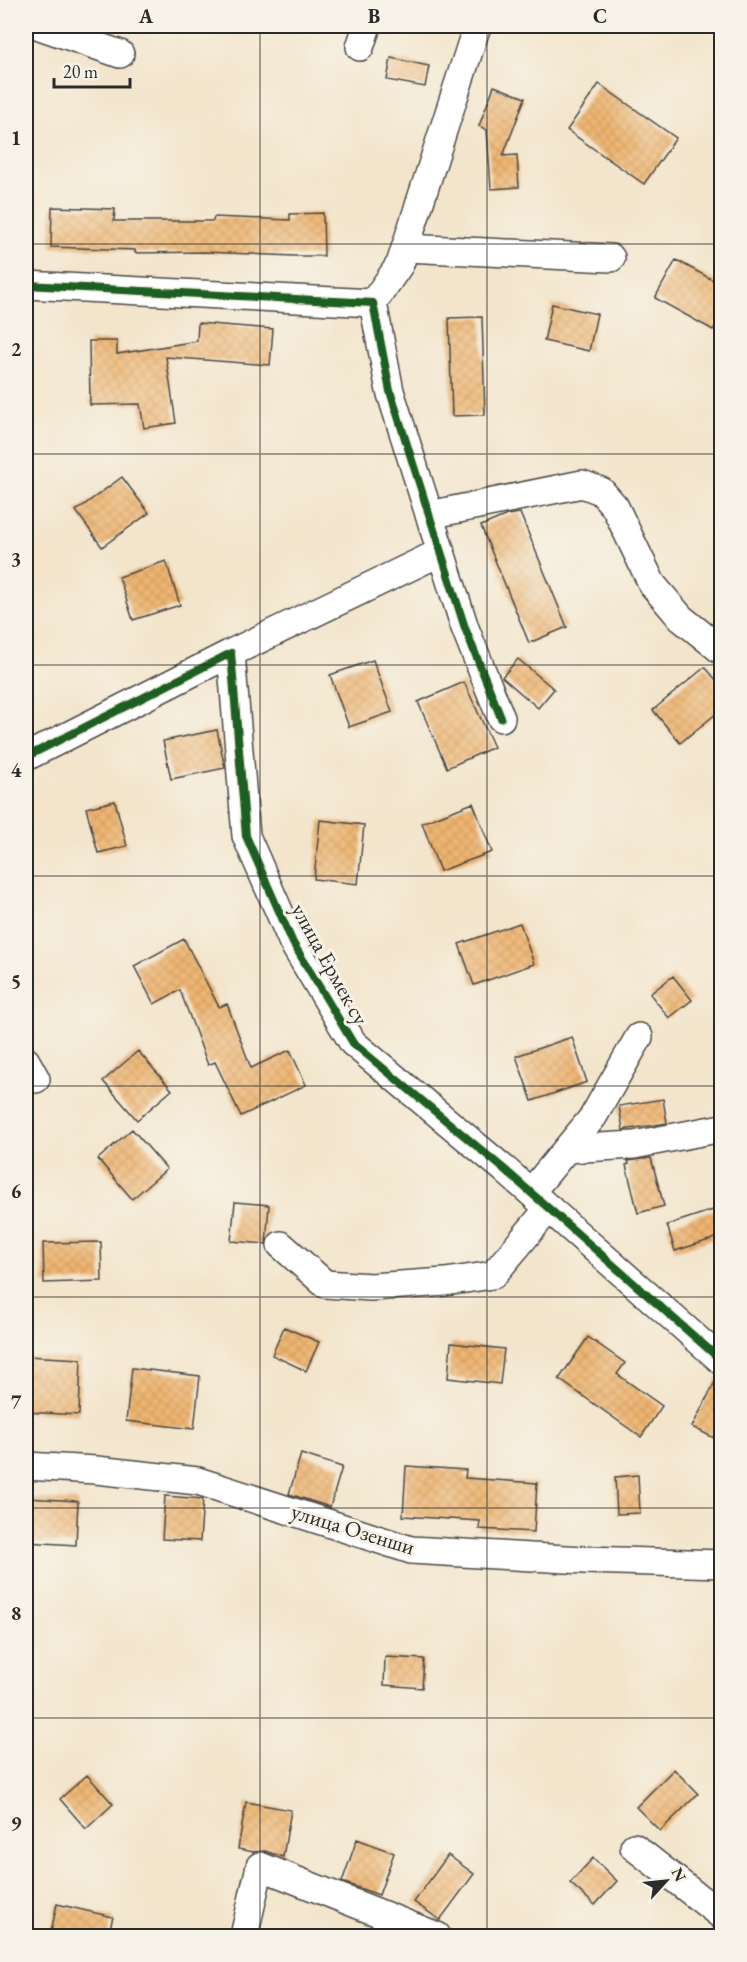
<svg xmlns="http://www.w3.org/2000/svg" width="747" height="1962" font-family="'EB Garamond',serif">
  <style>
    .building { fill: url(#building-cross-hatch) }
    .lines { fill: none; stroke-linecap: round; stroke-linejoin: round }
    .minor-casing { stroke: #494743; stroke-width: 30 }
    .minor { stroke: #fff; stroke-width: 27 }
    .cycleway-casing { stroke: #f7f3e8; stroke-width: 11 }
    .cycleway { stroke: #1b5e20; stroke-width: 8 }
    .grid { fill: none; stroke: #2b2b2b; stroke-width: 1.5; stroke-opacity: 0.55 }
    .labels { text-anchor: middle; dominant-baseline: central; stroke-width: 6; stroke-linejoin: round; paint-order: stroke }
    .street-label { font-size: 22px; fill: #2b2b2b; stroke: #f7f3e8 }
    .neatline { fill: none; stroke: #2b2b2b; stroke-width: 2 }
    .grid-label { font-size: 20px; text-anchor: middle; font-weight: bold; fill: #2b2b2b }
  </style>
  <defs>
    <pattern id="building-cross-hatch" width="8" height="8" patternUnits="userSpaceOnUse" patternTransform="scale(1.5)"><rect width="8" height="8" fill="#efb571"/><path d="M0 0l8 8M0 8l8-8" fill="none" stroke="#cd9c62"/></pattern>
  </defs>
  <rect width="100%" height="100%" fill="#f7f3e8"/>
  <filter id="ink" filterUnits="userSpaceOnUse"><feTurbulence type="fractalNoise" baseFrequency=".0167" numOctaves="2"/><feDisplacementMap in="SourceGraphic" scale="12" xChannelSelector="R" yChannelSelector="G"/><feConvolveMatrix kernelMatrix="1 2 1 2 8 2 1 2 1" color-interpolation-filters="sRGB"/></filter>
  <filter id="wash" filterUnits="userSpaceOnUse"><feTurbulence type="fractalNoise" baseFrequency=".008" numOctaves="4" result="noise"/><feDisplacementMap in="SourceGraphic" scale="24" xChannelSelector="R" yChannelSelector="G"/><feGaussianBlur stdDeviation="1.35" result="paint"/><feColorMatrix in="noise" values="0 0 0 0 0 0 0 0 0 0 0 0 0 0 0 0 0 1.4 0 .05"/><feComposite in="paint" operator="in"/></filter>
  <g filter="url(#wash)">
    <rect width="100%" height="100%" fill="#f3e5cc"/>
    <g id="blocks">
      <path class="building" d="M391,58L429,66L425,87L387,80Z
        M599,84L676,138L644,184L567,130Z
        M494,86L525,98L503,156L517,155L519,187L491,189L487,130L479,126Z
        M52,207L115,209L114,221H213L214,217L290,220V214L323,213L324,256H294L204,252L135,253V250L51,247Z
        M676,260L722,285V314L713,330L655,298Z
        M552,304L597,314L589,351L544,341Z
        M482,317L485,415L452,416L449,318Z
        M198,323L273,329L270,365L166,357L176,423L144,428L140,404L90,405L89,341H117V354L197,341Z
        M122,477L149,513L102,547L76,511Z
        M520,513L567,627L529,643L481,526L507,515Z
        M166,561L180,605L133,620L119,577Z
        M518,659L554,689L538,708L502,677Z
        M373,660L392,712L349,727L330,675Z
        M705,667L722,687V709L680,743L653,710Z
        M464,682L494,747L447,768L418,702Z
        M217,730L225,768L171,779L163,741Z
        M115,801L127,846L98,853L86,808Z
        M473,803L492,852L440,871L422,823Z
        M320,820L364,825L358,884L314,879Z
        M520,923L534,964L474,985L459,944Z
        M184,939L219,1007L227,1004L251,1068L290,1050L306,1085L241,1116L215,1062L208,1065L180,990L154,1004L134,966Z
        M673,976L692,1000L669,1018L650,994Z
        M572,1037L587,1082L532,1101L516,1056Z
        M138,1051L172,1090L137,1120L103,1081Z
        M663,1099L667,1123L623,1130L619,1106Z
        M132,1129L167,1169L132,1199L98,1159Z
        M651,1158L664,1206L638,1213L626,1165L629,1164L628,1161Z
        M235,1202L269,1205L266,1244L231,1241Z
        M722,1207V1236L675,1251L667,1225Z
        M101,1242L102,1281L44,1283L43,1243Z
        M284,1327L319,1342L306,1371L272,1355Z
        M588,1337L625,1363L617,1374L662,1406L641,1437L559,1379Z
        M451,1343L504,1349L500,1384L448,1378Z
        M26,1356L81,1359L79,1415L26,1412Z
        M132,1368L200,1376L194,1429L126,1421Z
        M718,1376H722V1442L692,1427Z
        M301,1454L342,1467L330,1507L289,1494Z
        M406,1466L466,1470L465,1478L537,1483L534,1532L479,1529L480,1521L403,1516Z
        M638,1475L640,1513L617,1514L615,1477Z
        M165,1496L203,1499L200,1541L162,1539Z
        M26,1498L78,1501L76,1545L26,1542Z
        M385,1657L424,1659L422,1688L384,1685Z
        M674,1769L698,1794L660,1831L636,1807Z
        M87,1775L113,1804L86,1829L60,1799Z
        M246,1802L291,1810L283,1857L265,1851L254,1852L238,1849Z
        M357,1839L394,1853L379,1895L342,1882Z
        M448,1855L474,1874L440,1920L414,1902Z
        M593,1858L617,1881L595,1905L570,1883Z
        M57,1904L113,1917L108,1936H50Z"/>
    </g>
  </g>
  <g filter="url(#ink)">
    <use href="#blocks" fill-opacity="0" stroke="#494743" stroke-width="1.5"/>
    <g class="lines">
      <g class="minor-casing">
        <path id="minor" d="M40,26L120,54
          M360,47L367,26
          M406,248L611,258
          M26,285L373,303L390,391L465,628L501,718
          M373,303L400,264L477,26
          M429,515L582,484L601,491L615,507L652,584L681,618L722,651
          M231,653L441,552
          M26,757L231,653L246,836L293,943L353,1043L504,1169L722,1361
          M26,1061L36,1079
          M567,1149L634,1145L722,1128
          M531,1192L593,1117L639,1037
          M281,1245L325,1284L371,1287L445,1282L493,1275L549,1208
          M26,1466L96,1470L198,1481L411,1550L584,1560L722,1564
          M634,1847L722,1916
          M244,1936L260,1866L437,1936"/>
      </g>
      <use href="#minor" class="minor"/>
      <g class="cycleway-casing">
        <path id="cycleway" d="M26,285L373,303L390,391L465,628L501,718
          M26,757L231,653L246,836L293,943L353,1043L504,1169L722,1361"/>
      </g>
      <use href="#cycleway" class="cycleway"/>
    </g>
  </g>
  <path class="grid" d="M260,26V1936M487,26V1936M26,244H722M26,454H722M26,665H722M26,876H722M26,1086H722M26,1297H722M26,1508H722M26,1718H722"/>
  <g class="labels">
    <g class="street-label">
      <text transform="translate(330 964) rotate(61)">улица Ермек су</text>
      <text transform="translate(353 1529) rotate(17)">улица Озенши</text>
    </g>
  </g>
  <rect width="747" height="1962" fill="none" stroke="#f7f3e8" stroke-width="66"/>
  <g transform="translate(666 1881) rotate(63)" stroke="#f7f3e8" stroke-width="4.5" paint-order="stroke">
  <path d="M0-4.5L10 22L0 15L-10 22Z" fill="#2b2b2b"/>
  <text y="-9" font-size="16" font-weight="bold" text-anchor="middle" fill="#2b2b2b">N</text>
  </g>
  <path d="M54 78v9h76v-9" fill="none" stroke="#2b2b2b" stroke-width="3"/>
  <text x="63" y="78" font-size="18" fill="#2b2b2b" stroke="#f7f3e8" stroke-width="4.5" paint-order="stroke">20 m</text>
  <rect x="33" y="33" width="681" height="1896" class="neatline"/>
  <g class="grid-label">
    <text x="146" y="23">A</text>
    <text x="374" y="23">B</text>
    <text x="600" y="23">C</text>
    <text x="16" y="145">1</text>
    <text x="16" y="356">2</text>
    <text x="16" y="566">3</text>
    <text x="16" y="777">4</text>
    <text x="16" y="988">5</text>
    <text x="16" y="1198">6</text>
    <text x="16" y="1409">7</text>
    <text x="16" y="1620">8</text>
    <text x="16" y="1830">9</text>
  </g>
</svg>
